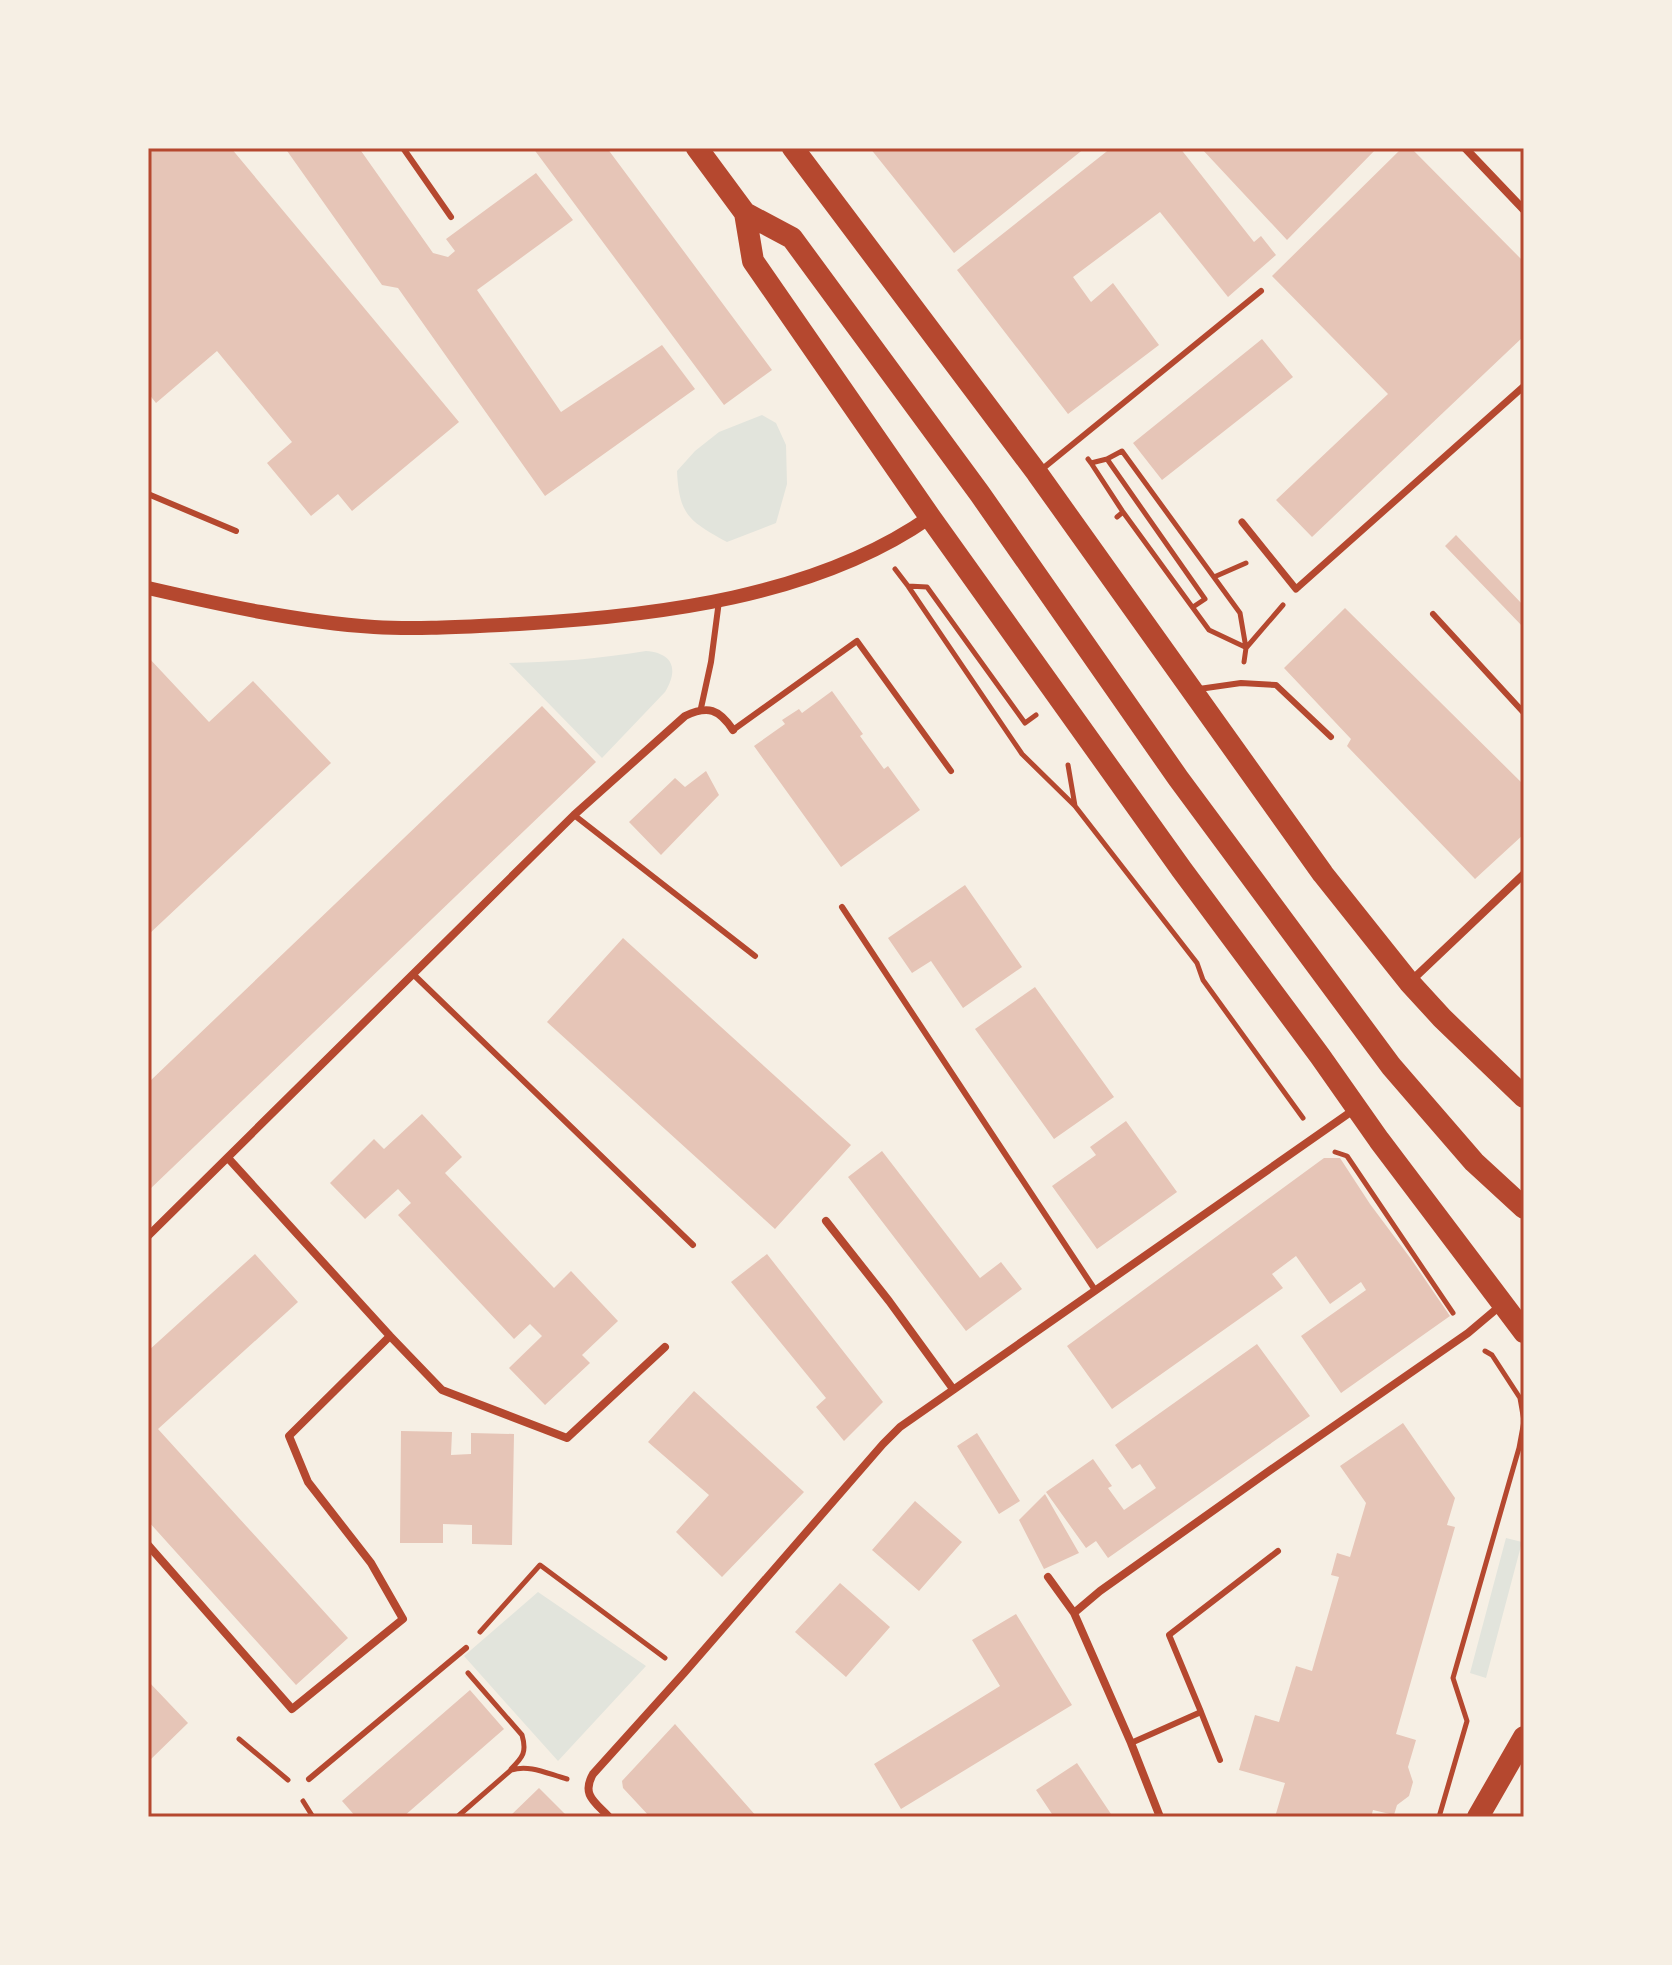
<svg xmlns="http://www.w3.org/2000/svg" width="1672" height="1965" font-family="'Times New Roman',serif">
  <style>
    .green { fill: #e2e4dc }
    .building { fill: #e6c5b7 }
    .lines { fill: none; stroke-linecap: round; stroke-linejoin: round }
    .path { stroke: #b5482f; stroke-width: 5 }
    .service { stroke: #b5482f; stroke-width: 6 }
    .pedestrian { stroke: #b5482f; stroke-width: 7 }
    .minor { stroke: #b5482f; stroke-width: 8 }
    .tertiary { stroke: #b5482f; stroke-width: 14 }
    .trunk { stroke: #b5482f; stroke-width: 22 }
    .neatline { fill: none; stroke: #b5482f; stroke-width: 3 }
  </style>
  <rect width="100%" height="100%" fill="#f6efe4"/>
  <path class="green" d="M762,415L776,423L786,445L787,484L776,523L727,542C689,521 679,515 677,471L695,451L719,432Z
    M646,651C673,653 679,669 665,692L602,758L509,663C557,662 598,659 646,651Z
    M1506,1538L1522,1542L1486,1678L1470,1673Z
    M538,1592L646,1666L558,1761L464,1656Z"/>
  <path class="building" d="M148,148H231L459,422L352,511L338,494L311,516L267,463L292,442L217,351L156,403L148,393Z
    M285,148H359L433,253L448,257L455,251L446,239L536,173L573,220L477,290L561,412L662,345L695,389L545,496L398,288L382,285Z
    M533,148H607L772,370L724,405Z
    M870,148H1085L954,253Z
    M1111,148H1180L1254,242L1261,236L1276,255L1228,297L1160,212L1073,277L1091,302L1113,283L1159,345L1068,414L957,270Z
    M1201,148H1377L1287,240Z
    M1402,148H1411L1524,262V336L1312,537L1276,500L1388,394L1272,276Z
    M1262,339L1293,377L1162,480L1133,443Z
    M1456,535L1524,606V628L1445,546Z
    M1345,608L1524,785V834L1475,879L1347,746L1351,739L1284,668Z
    M148,657L209,722L253,681L331,763L148,935Z
    M832,691L863,734L860,736L884,769L888,766L920,810L841,867L754,746L785,724L782,720L799,709L802,713Z
    M542,706L596,762L148,1191V1083Z
    M706,771L719,795L661,855L629,822L675,778L685,787Z
    M965,885L1022,967L963,1008L931,961L912,973L888,938Z
    M623,938L851,1145L775,1229L547,1022Z
    M1035,987L1114,1097L1054,1139L975,1029Z
    M422,1114L462,1157L445,1173L554,1288L571,1271L618,1321L582,1355L590,1363L545,1405L509,1368L542,1336L530,1324L514,1339L398,1215L411,1203L398,1189L365,1219L330,1183L374,1139L384,1149Z
    M1126,1121L1177,1192L1097,1249L1052,1186L1096,1155L1090,1147Z
    M882,1151L980,1278L1001,1262L1022,1289L966,1331L848,1177Z
    M1324,1158H1340L1370,1204L1411,1259L1450,1316L1341,1393L1301,1336L1366,1290L1361,1282L1330,1304L1296,1256L1272,1274L1283,1288L1112,1409L1067,1346Z
    M255,1254L298,1302L158,1429L348,1638L296,1685L148,1521V1351Z
    M767,1254L883,1402L844,1441L816,1407L826,1398L731,1282Z
    M1257,1344L1310,1416L1108,1558L1096,1541L1086,1548L1046,1492L1093,1459L1112,1486L1108,1488L1124,1510L1156,1488L1140,1464L1132,1469L1115,1445Z
    M694,1391L804,1492L722,1577L676,1532L709,1495L648,1442Z
    M1403,1423L1455,1498L1447,1525L1455,1527L1396,1734L1416,1740L1408,1767L1413,1782L1409,1796L1397,1805L1394,1815L1373,1810L1371,1817H1275L1285,1783L1239,1770L1255,1715L1279,1722L1296,1666L1312,1671L1339,1577L1331,1575L1337,1553L1350,1557L1366,1503L1340,1466Z
    M401,1431L452,1432L451,1455L471,1454V1433L514,1434L512,1545L472,1544V1525L443,1524V1543H400Z
    M977,1433L1020,1501L999,1514L957,1446Z
    M1045,1494L1079,1553L1044,1569L1019,1520Z
    M915,1501L962,1542L919,1591L872,1550Z
    M840,1583L890,1627L846,1677L795,1632Z
    M1016,1614L1072,1705L901,1809L874,1764L1000,1686L972,1640Z
    M148,1681L188,1723L148,1762Z
    M470,1690L504,1729L403,1817H356L342,1801Z
    M675,1724L757,1817H650L623,1788L622,1781Z
    M1077,1763L1113,1817H1054L1036,1790Z
    M539,1788L568,1817H509Z"/>
  <g class="lines">
    <path class="path" d="M1088,459L1091,463L1107,459L1122,451L1240,613L1246,648
      M1107,459L1205,599L1193,607
      M1091,463L1123,512
      M1117,517L1123,512L1209,630L1245,647
      M895,569L908,586L1022,754L1075,806L1197,963L1203,980L1303,1118
      M1214,577L1246,563
      M908,586L927,587L1025,723L1036,715
      M1244,662L1246,648L1283,605
      M1068,765L1075,806
      M1335,1152L1347,1156L1453,1313
      M1485,1351L1492,1355L1520,1398L1524,1421L1519,1448
      M480,1632L540,1565L665,1658
      M468,1673L522,1735C527,1752 523,1757 511,1769
      M239,1739L288,1780
      M303,1801L313,1817
      M457,1817L511,1770C530,1764 548,1774 567,1779
      M1439,1817L1467,1721L1453,1678L1519,1448L1524,1445"/>
    <path class="service" d="M403,148L451,217
      M1041,470L1261,291
      M148,494L236,531
      M1433,614L1524,713
      M1199,689L1241,683L1276,685L1331,737
      M701,708L711,662L719,601
      M733,730L857,641L951,771
      M574,815L755,956
      M842,907L1095,1290
      M413,974L693,1245
      M1201,1712L1220,1760
      M1131,1743L1201,1712L1169,1635L1278,1551
      M309,1779L466,1648"/>
    <path class="pedestrian" d="M1242,522L1296,589L1524,386"/>
    <path class="minor" d="M1465,148L1524,210
      M1411,981L1524,874
      M228,1158L390,1336L442,1390L567,1438L665,1347
      M826,1221L889,1301L953,1389
      M148,1236L574,815L685,716C708,705 719,709 733,730
      M148,1545L292,1709L403,1619L371,1563L308,1482L289,1436L390,1336
      M1048,1577L1074,1613
      M609,1817C595,1802 581,1795 593,1774L684,1673L883,1444L900,1427L1355,1109
      M1160,1817L1131,1743L1074,1613L1100,1591L1269,1471L1468,1333L1500,1306"/>
    <path class="tertiary" d="M148,588C222,605 299,622 374,627C422,630 472,626 519,624C656,616 816,597 930,517"/>
    <path class="trunk" d="M697,148L745,213L753,261L930,517L1182,870L1320,1056L1379,1140L1524,1332
      M793,148L1037,473L1323,874L1409,982L1442,1018L1524,1097
      M745,213L792,238L980,494L1178,778L1391,1066L1474,1162L1524,1208
      M1478,1817L1524,1737"/>
  </g>
  <rect width="1672" height="1965" fill="none" stroke="#f6efe4" stroke-width="300"/>
  <rect x="150" y="150" width="1372" height="1665" class="neatline"/>
</svg>
